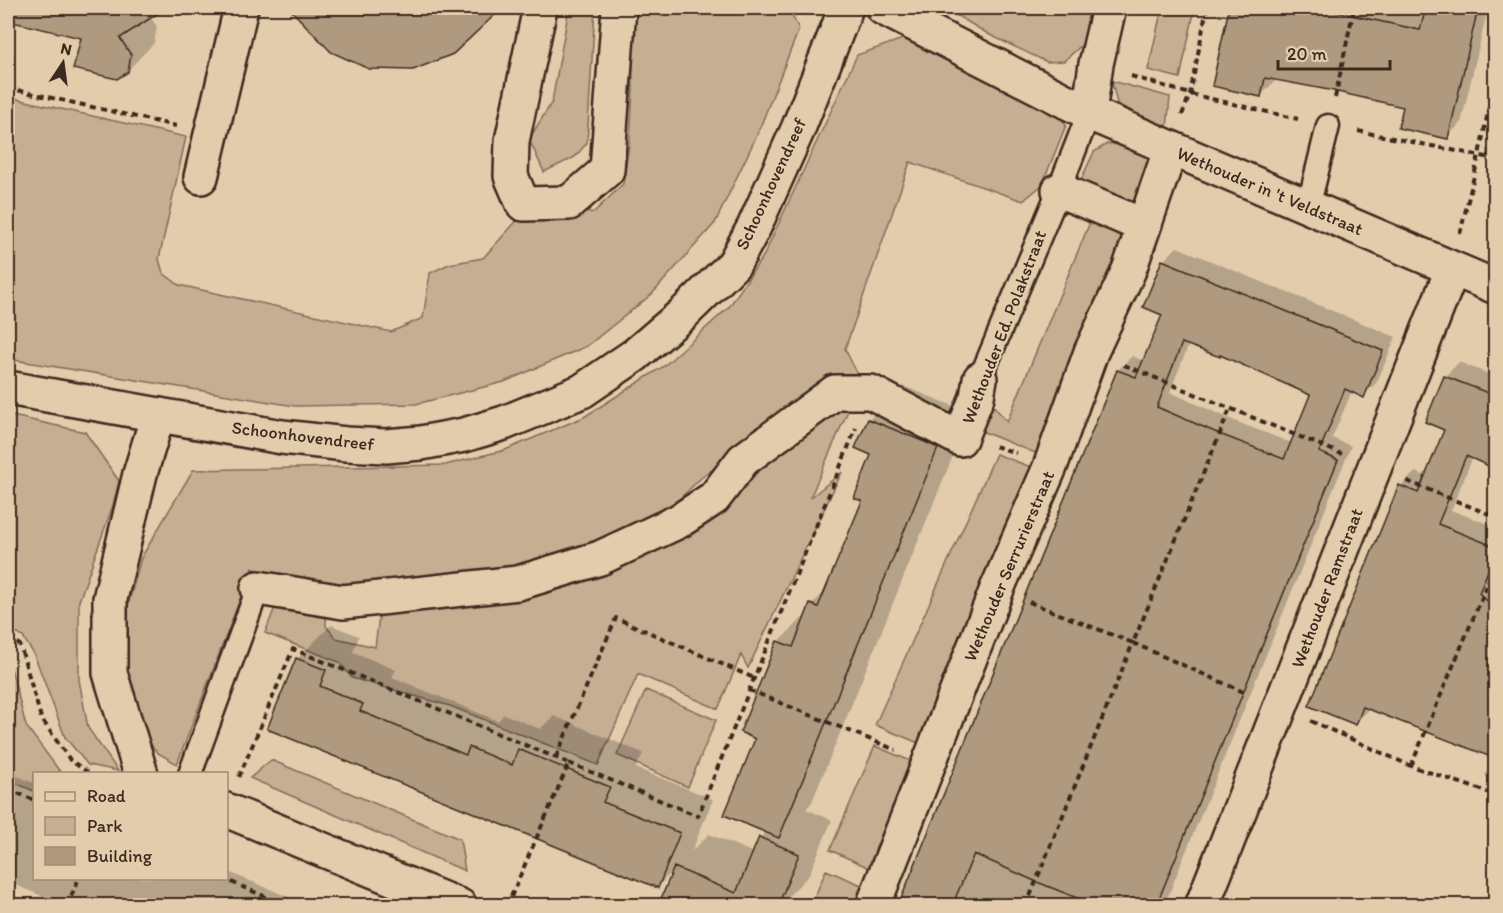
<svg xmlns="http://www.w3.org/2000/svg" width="1503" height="913" font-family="Itim,sans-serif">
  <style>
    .green { fill: #c5ae92; stroke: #806c58; stroke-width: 1.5; fill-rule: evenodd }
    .shadow { fill: #0003; fill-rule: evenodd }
    .building { fill: #af9a80; stroke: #3b2a1e; stroke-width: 1.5; fill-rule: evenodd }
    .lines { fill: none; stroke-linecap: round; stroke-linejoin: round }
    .lane-casing { stroke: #3b2a1e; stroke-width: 27 }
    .street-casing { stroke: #3b2a1e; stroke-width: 38 }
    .secondary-casing { stroke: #3b2a1e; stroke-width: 38 }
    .path { stroke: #3b2a1e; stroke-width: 4; stroke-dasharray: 6 4.5; stroke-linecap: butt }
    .lane { stroke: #e3ccac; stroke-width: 22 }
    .street { stroke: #e3ccac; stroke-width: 33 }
    .secondary { stroke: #e3ccac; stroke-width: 33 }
    .labels { text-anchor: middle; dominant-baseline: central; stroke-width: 4.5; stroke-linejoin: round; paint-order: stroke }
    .street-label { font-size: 18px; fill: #3b2a1e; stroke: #e3ccac }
  </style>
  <rect width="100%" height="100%" fill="#e3ccac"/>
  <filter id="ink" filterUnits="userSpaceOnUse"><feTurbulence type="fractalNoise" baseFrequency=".0167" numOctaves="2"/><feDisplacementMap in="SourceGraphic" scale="12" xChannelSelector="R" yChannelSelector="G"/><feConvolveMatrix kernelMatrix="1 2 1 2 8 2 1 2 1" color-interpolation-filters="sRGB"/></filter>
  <g filter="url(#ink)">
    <path class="green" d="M569,8H595L587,143L575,157L544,172L529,139L552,102Z
      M637,8H788L799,29L757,135L715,223L652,294L587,346L504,382L416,404L295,406L8,359V97L186,137L159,259L163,273L179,285L391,332L423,318L430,273L449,264L483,258L522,215H555L594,212L623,184L630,138L633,89L632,35Z
      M944,8H1080L1092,11L1086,41L1064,61L1047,62L990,35Z
      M1162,8H1195L1180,78L1148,70Z
      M914,35L1049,102L1066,125L1042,185L1023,201L910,162L845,349L861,381L810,498L842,472L748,668L741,655L718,709L638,674L598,765L450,706L352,678L339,662L265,633L285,581L252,568L177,764L158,753L136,728L120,651L129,602L141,558L193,470L445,465L505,450L584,417L664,366L729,307L764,255L857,55ZM742,447L649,541L380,609L375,647L336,638L326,626L327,597L544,563L668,510L701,478Z
      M1112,81L1170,97L1167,128L1117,104Z
      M1107,144H1119L1154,157L1134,211L1078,186L1094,152Z
      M1093,215L1136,233L1045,457L974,428L989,400L1007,422Z
      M8,415L85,432L119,481L113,505L79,601V680L88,728L118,771L88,765L65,737L34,654L23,637L8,628Z
      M996,454L1039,470L926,746L875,725Z
      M8,664H10L26,726L61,773L34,774V791L8,780Z
      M646,690L716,720L688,787L617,755Z
      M875,746L920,765L876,871L830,850Z
      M271,760L460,839L465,871L250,778Z
      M826,870L871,889L864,905L811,906Z"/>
    <path class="shadow" d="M8,8H154L148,13L157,27L154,43L127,71L82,37L8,19Z
      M297,8H499L453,53L301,18Z
      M1231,8H1488L1461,123L1447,137L1405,106L1329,89L1275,78V81L1261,95L1213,85Z
      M1177,247L1396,337L1377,382L1363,396L1352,391L1332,438L1351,446L1164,906H899L1118,370L1132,356L1144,361L1164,314L1163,261ZM1189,344L1220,354L1312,394L1292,443L1237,422L1170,392Z
      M1459,362L1496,377V468L1472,459L1451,510L1496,527V780L1485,776L1493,756L1370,709L1355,723L1311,705L1401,486L1415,472L1427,476L1446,429L1445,377Z
      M903,386L959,408L970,414L812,802L806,809L832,820L809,875L779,906H767L674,870L658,886L269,728L297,659L331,625L359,636L353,652L396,670L392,677L498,721L504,714L540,729L554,716L643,753L636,768L713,799L692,851L709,834L754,853L760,838L767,831L757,738L778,642L809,612L811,605L827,590L864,500L873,454L857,448L869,419Z
      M8,772L34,783V878H226V871L311,906H66L8,882Z"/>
    <path class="building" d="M8,8H166L120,38L131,55L128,72L117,79L73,69L81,38L8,21Z
      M289,8H502L453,54L413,70L369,69L331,52Z
      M1229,8H1319L1420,30L1426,8H1478L1448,139L1398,128L1403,107L1329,90L1265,78L1261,97L1212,86Z
      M1162,260L1383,351L1364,398L1345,389L1319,452L1338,460L1156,906H1097L1037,882L974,854L952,906H898L1117,370L1136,377L1162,315L1143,307ZM1182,343L1220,357V355L1310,395L1284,459L1222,435L1157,407Z
      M1444,376L1496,396V469L1466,456L1438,524L1496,547V551L1479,593L1496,609V759L1363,707L1356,725L1309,706L1399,485L1418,493L1444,430L1425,422Z
      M868,419L925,442L938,448L779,838L724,815L755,739L740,732L777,641L793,647L810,604L818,607L862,501L854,498L871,455L855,448Z
      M296,658L326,670L320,686L363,704L360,711L466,755L469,747L512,765L518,749L610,787L603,802L680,833L658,888L267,729Z
      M759,837L799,854L778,906H658L674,867L736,893Z"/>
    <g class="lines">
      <g class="lane-casing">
        <path id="lane" d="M1308,208L1328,126
          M980,379L1059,190L1089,113
          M190,774L258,588"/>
      </g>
      <g class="street-casing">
        <path id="street" d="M540,8L512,141L511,176L523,204L569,203L607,170L619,8
          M883,8L1089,113L1496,287
          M1089,113L1096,64L1109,8
          M201,177L241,8
          M1144,226L1171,148
          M258,588L343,602L518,583L600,558L679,521L714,498L743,460L835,392H871L960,439L977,397L980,379
          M141,774L110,673V599L140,474L158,415
          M226,810L460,906
          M873,906L997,589L1050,467L1091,352L1129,270L1144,226L1059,190
          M1202,906L1452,270"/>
      </g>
      <g class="secondary-casing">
        <path id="secondary" d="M8,388L282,437L346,444L386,446L421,443L464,435L504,423L582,391L635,355L683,314L734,264L754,227L798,129L846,8"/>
      </g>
      <path class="path" d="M1131,76L1190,94L1298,119
        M8,88L176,126
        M1335,98L1354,8
        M1182,115L1190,94L1207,8
        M1358,131L1496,159
        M1460,234L1479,155L1496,74
        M1124,365L1342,454
        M995,446L1016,453
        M1407,481L1496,517
        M1029,602L1133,643L1230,409
        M8,637L20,645L41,718L70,760L90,774
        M749,690L896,750
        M1311,721L1411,766L1496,795
        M556,757L616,618L754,678
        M569,763L698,816L856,428
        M1411,766L1496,564
        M239,777L293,649L569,763L507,906
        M8,789L34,800
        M222,878L287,906
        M67,906L79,878
        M1026,906L1133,643L1246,693"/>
      <use href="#lane" class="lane"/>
      <use href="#street" class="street"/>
      <use href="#secondary" class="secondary"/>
    </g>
  </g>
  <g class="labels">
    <g class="street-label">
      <text transform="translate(771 184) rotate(-65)">Schoonhovendreef</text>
      <text transform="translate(1270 191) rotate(23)">Wethouder in 't Veldstraat</text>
      <text transform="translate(1004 327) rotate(-69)">Wethouder Ed. Polakstraat</text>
      <text transform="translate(303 436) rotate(7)">Schoonhovendreef</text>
      <text transform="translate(1009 566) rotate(-67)">Wethouder Serrurierstraat</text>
      <text transform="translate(1327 588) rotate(-69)">Wethouder Ramstraat</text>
    </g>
  </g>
  <rect width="1503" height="913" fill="none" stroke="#e3ccac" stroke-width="30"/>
  <rect x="15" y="15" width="1473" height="883" fill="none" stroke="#3b2a1e" stroke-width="2" filter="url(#ink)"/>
  <rect x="33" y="772" width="195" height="108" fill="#e3ccac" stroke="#a08b73" stroke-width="1.5"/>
  <rect x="45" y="792" width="30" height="9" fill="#e3ccac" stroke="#a08b73" stroke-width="1.5"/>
  <text x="87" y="802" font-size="18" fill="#3b2a1e">Road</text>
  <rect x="45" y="817" width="30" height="18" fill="#c5ae92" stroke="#a08b73" stroke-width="1.5"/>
  <text x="87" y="832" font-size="18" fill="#3b2a1e">Park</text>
  <rect x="45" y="847" width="30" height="18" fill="#af9a80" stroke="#a08b73" stroke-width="1.5"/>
  <text x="87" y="862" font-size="18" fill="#3b2a1e">Building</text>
  <g transform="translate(63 63) rotate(13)" stroke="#e3ccac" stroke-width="4.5" paint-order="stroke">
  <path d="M0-4.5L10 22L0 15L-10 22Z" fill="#3b2a1e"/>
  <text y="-9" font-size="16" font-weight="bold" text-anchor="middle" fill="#3b2a1e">N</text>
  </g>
  <path d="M1278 60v9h112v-9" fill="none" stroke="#3b2a1e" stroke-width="3"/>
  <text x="1287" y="60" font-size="18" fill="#3b2a1e" stroke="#e3ccac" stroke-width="4.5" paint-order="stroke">20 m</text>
</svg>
